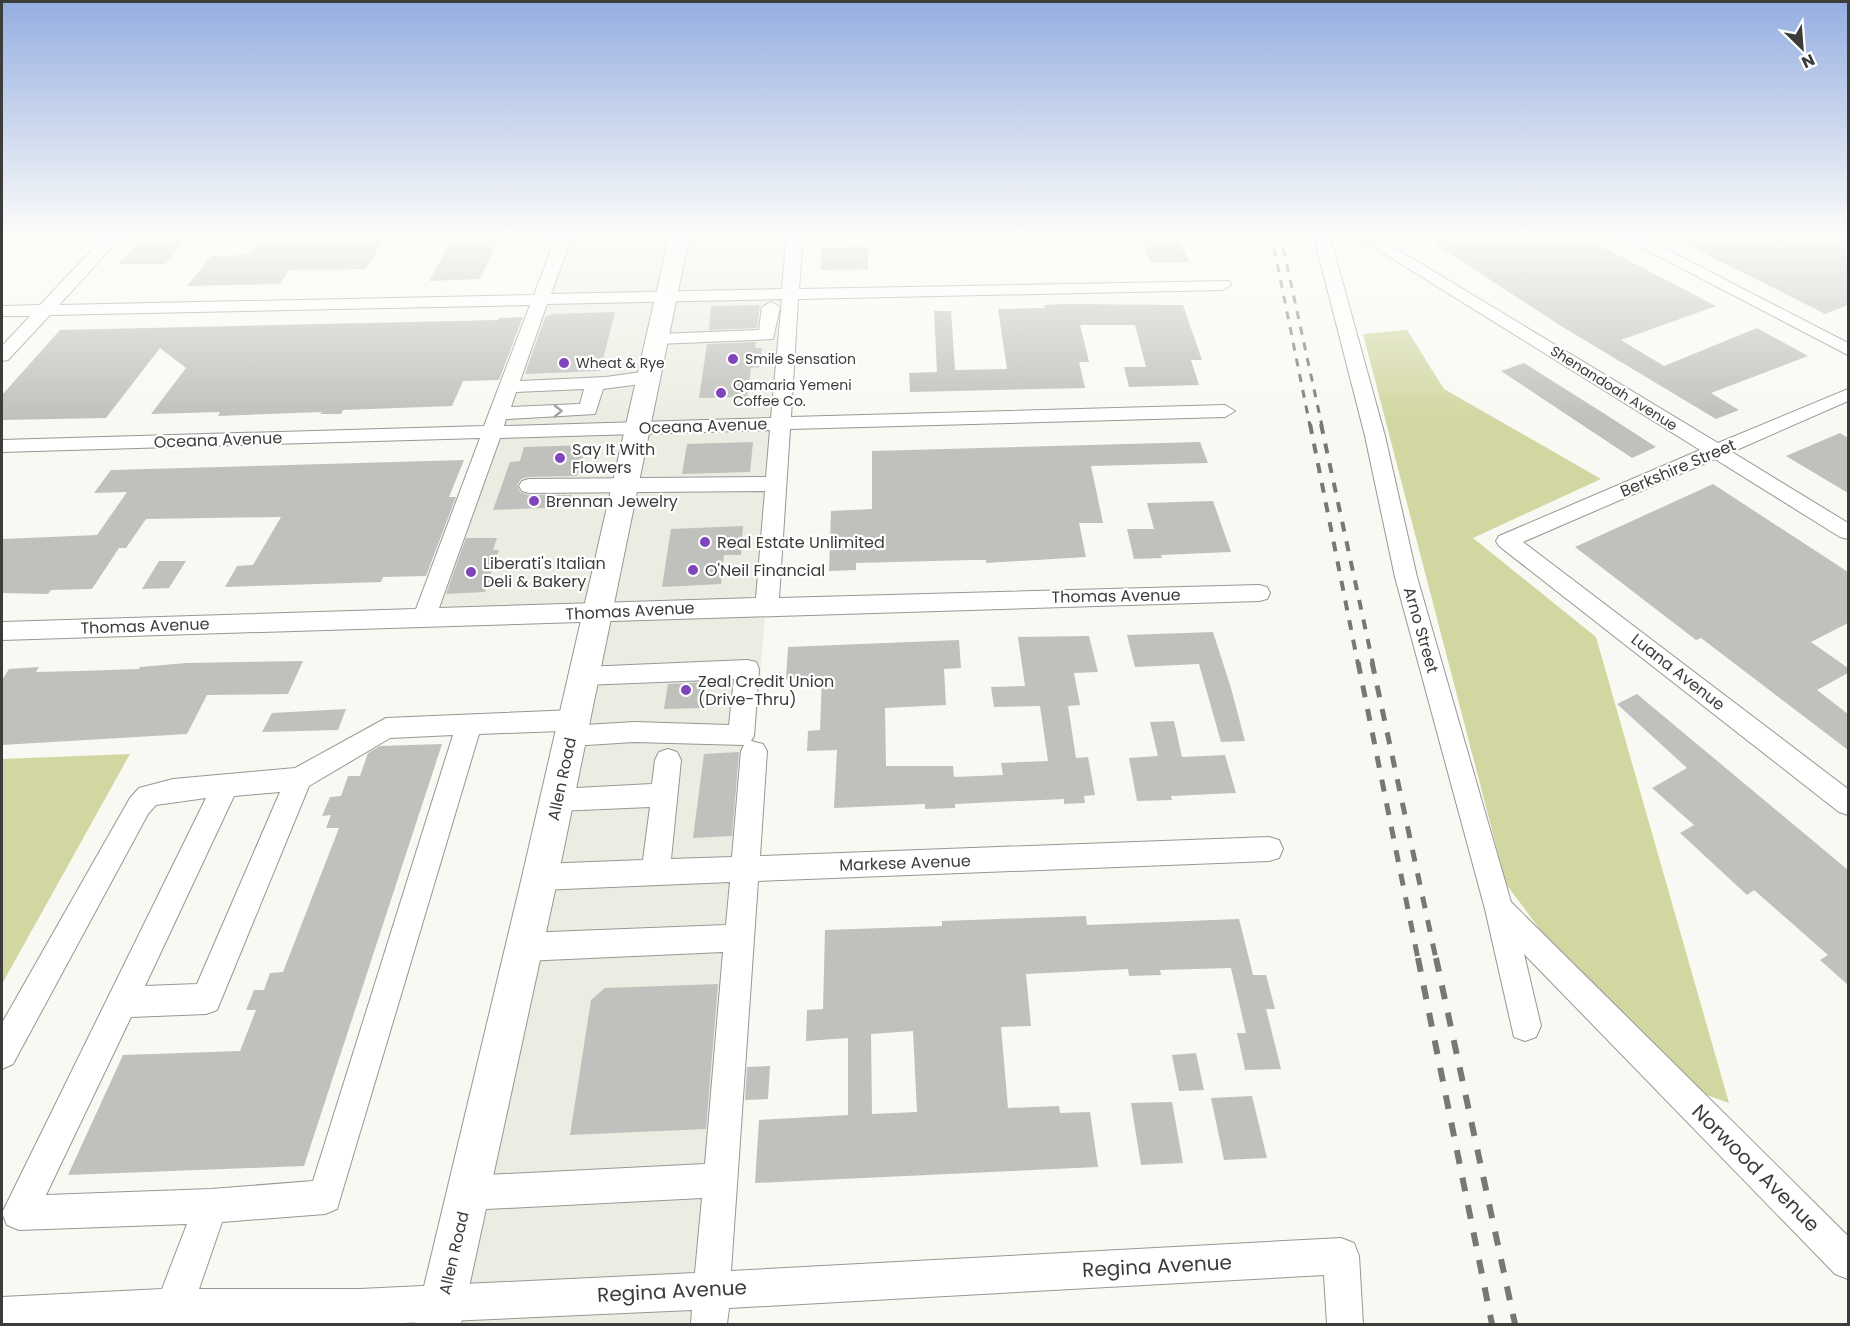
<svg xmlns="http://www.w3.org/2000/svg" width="1850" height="1326" font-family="Poppins,sans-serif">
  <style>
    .built { fill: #ecede2 }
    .green { fill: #d2d7a2 }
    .building { fill: #c0c1bc; fill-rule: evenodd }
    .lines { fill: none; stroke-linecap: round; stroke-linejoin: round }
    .minor-casing { stroke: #979793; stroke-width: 2 }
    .major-casing { stroke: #979793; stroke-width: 2 }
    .minor { fill: #fff; fill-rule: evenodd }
    .major { fill: #fff; fill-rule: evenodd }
    .rail-far3 { stroke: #777774; stroke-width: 3; stroke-dasharray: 8 8; stroke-linecap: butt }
    .rail-far2 { stroke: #777774; stroke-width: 4; stroke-dasharray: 10 10; stroke-linecap: butt }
    .rail-far1 { stroke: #777774; stroke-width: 5; stroke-dasharray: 12 12; stroke-linecap: butt }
    .rail { stroke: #777774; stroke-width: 6; stroke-dasharray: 14 14; stroke-linecap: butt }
    .oneway { stroke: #9e9e9c }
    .poi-dot { fill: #8045bb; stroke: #fff; stroke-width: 2 }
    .labels { text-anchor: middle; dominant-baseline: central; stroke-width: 4.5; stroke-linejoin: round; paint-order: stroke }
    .far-poi-label { font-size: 14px; fill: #3c3c3a; stroke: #fff; text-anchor: start }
    .far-street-label { font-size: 14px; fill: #3c3c3a; stroke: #fff }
    .street-label { font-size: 16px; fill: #3c3c3a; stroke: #fff }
    .poi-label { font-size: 16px; fill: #3c3c3a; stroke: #fff; text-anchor: start }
    .near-street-label { font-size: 20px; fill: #3c3c3a; stroke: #fff }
  </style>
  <rect width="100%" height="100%" fill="#f9f9f4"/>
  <path class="built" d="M565,233H795L709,1324H167L173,1308L442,1303L597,613L424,617Z"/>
  <path class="green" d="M1346,233H1402V236L1368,247Z
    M1407,330L1444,389L1601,479L1473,538L1596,637L1729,1103L1704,1094L1550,943L1506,884L1363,334Z
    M130,754L2,984V759Z"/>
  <path class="building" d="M1139,233H1177L1189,262H1150Z
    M1463,233H1486L1495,239L1518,233L1529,240L1550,233H1576L1716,306L1621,340L1664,366L1757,328L1808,356L1711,393L1739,410L1716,419L1561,326L1434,243Z
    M1664,233H1834L1848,240V305L1825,314Z
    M501,234L480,279L429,281L454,235Z
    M386,236L366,269L289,270L280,284L187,286L211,256L249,255L262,238Z
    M186,240L165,264H118L139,241Z
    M868,246V269L821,270V248Z
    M1065,304L1183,305L1202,360H1191L1199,385L1129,387L1124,367H1146L1135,325H1080L1089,362H1079L1085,388L910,392L909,373L937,372L934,311H951L955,370L1007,369L998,309L1045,308L1044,305Z
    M760,305L757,328L709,330L711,306Z
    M615,312L600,371L525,374L545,317L553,314Z
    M523,317L499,380L463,381L452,406L343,410L341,414H320L322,412L218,416L220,412L151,414L186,368L160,348L106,418L2,420V395L60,330L498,320L499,318Z
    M756,342L755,348H762L760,367L751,368L747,397L699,398L707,344Z
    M1524,363L1608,416L1656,447L1632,458L1501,371Z
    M1840,433L1848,438V493L1786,456Z
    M753,442L750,472L682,474L687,444Z
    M1200,442L1208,463L1091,466L1103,523H1079L1086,557L986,563V560H971L856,563V570L829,571L831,511L872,509V451Z
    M586,445L577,476L529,477L521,479L517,485L520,492L528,495H572L568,507L493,510L510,462L520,461L524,447Z
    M464,460L449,497H456L426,576L383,577L381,582L225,587L237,566L253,565L281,517L146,519L126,548H119L92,589L51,590L48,594L2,593V539L97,535L127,492L94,493L111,470Z
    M1713,484L1848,572V623L1811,642L1848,668V673L1817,690L1848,714V750L1701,638L1696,640L1575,547Z
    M1213,501L1231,552L1161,555L1162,558L1134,559L1127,529H1154L1147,503Z
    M743,526L741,555H724L721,584L662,587L671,529Z
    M466,538H497L493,550H499L485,592L446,594Z
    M159,561H186L169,588L142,589Z
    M1213,632L1231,688L1245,741L1221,742L1199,664L1135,667L1127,635Z
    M1089,636L1098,672L1074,673L1080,705L1068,706L1076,758L1088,757L1095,795L1084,796L1085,803L1064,804V799L955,804V808L925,809V804L834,808L837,750L807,751L808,731L820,730L822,677L786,679L788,647L959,640L961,668L944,669L946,705L885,708L886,766H953L954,777L1003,775L1001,763L1048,761L1040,706L994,707L991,687L1025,686L1018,637Z
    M303,661L288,694L207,695L187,734L2,745V680L9,669L39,667L36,672L80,671L139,669L140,667L186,663Z
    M706,682L703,708L664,709L668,684Z
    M1637,694L1848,870V985L1820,960L1828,955L1754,890L1747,895L1680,833L1694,825L1652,788L1687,768L1617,704Z
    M346,709L338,730L262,732L272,713Z
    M1174,721L1182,757L1225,755L1236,793L1171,796L1172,800L1137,801L1129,758L1158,756L1150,722Z
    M442,744L304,1166L68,1175L123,1055L240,1051L256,1010H246L254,990H264L270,973L283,972L339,828H326L331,815L322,816L330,797L341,796L348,776H360L368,753L380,746Z
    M739,752L732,836L693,838L704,754Z
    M1086,916L1087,925L1239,919L1253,975H1266L1275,1009H1266L1281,1069L1245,1070L1237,1033H1246L1231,968L1160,970L1161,975L1129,976L1128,969L1026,974L1031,1026L1001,1027L1008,1108L1059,1106L1060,1113L1090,1112L1098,1167L755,1183L759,1120L848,1115V1038L806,1041L807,1010L823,1009L825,930L942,926V921ZM913,1031L917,1112L872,1114L871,1034Z
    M718,984L706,1129L570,1135L591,1000L605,988Z
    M1196,1053L1204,1090L1179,1091L1172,1055Z
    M770,1066L768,1099L745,1100L747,1067Z
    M1252,1096L1267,1158L1224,1160L1211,1098Z
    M1172,1102L1183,1163L1141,1165L1131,1103Z"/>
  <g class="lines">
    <g class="minor-casing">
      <path id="minor" d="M108,233H125L59,305L534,295L557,233H573L551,294L782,289L787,233H803L799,289L1229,281L1231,285L1223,290L798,299L791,417L1225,405L1235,411L1225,417L790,429L779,598L1259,585L1267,587L1270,593L1267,599L1259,601L2,640V622L416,609L480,438L2,452V440L484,426L530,305L50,315L8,360L2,361V346L30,316H2V306L40,305ZM782,299L771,418L504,426L506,419L595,414L603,389L648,383L657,377L648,371L606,377L520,381L547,304ZM584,389L580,404L511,407L516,392ZM770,430L766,477L529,479L522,481L519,486L522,491L529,493L765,491L756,598L439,608L500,438Z
        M1313,233H1329L1385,436L1417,577L1511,902L1848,1236V1279L1835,1274L1524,954L1541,1026L1536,1037L1525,1041L1514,1037L1485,909L1395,577L1365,436Z
        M1614,233H1635L1848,343V355Z
        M1380,239L1718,443L1848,389V401L1732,452L1848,523V539L1840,537L1715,459L1523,542L1848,789V815L1839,812L1499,546L1496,541L1499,536L1700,450L1374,247L1372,244L1374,241Z
        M771,302L780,307L773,339L658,344L649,339L658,334L759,330L762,307Z
        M747,660L756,662L759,669L754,736L751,741L763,744L767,751L760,856L1269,837L1279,840L1283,849L1279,858L1269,861L758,881L731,1271L1341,1238L1354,1243L1359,1256L1363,1324H1327L1324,1275L729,1308L727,1324H691L692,1310L381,1324H2V1297L162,1289L187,1224L19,1230L7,1225L2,1213L206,798L156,805L148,814L13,1064L2,1069V1023L130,798L139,788L173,779L295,768L386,718L575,710L584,713L588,720L585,725L634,722L729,725L734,679L584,685L575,683L572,676L575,669L584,667ZM561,731L558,736L562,743L571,746L634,742L744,745L741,751L732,857L671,859L681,760L677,752L668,749L659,752L655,760L652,784L557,789L548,792L544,800L548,808L557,811L650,807L643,860L540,864L530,868L526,877L530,886L540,890L730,882L726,925L524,933L514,937L509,947L514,957L524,961L723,952L705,1164L467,1176L455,1181L450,1193L455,1205L467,1210L702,1198L695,1273L360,1289H199L222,1222L325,1214L337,1209L479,734ZM453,735L313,1181L211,1189L46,1195L131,1017L206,1014L217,1010L309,786L390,738ZM280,792L197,984L145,986L234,796Z"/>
    </g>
    <g class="major-casing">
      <path id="major" d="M670,233H690L558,877L461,1324H415L522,877Z"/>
    </g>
    <use href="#minor" class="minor"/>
    <use href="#major" class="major"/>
    <path class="rail-far3" d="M1271,233L1310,426
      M1280,233L1322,426"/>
    <path class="rail-far2" d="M1310,424L1358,664
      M1321,424L1373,664"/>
    <path class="rail-far1" d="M1358,662L1418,959
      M1372,662L1436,959"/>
    <path class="rail" d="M1418,958L1492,1324
      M1436,958L1515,1324"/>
  </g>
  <defs><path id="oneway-chevron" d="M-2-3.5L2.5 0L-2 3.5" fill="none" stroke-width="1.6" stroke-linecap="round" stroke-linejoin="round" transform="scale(1.5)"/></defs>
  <use class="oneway" href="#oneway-chevron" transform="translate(558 411) rotate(-1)"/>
  <linearGradient id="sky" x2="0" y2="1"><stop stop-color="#95aee1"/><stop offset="0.56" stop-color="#fcfcfa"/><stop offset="1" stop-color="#fcfcfa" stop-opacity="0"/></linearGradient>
  <rect width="1850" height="419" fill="url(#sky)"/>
  <g class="poi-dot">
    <circle cx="733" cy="359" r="6"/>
    <circle cx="564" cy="363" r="6"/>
    <circle cx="721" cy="393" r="6"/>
    <circle cx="560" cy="458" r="6"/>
    <circle cx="534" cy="501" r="6"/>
    <circle cx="705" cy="542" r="6"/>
    <circle cx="693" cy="570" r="6"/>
    <circle cx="471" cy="572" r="6"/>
    <circle cx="686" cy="690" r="6"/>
  </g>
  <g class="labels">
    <g class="far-poi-label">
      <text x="745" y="359">Smile Sensation</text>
      <text x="576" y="363">Wheat &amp; Rye</text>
      <text x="733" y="385">Qamaria Yemeni<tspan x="733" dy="16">Coffee Co.</tspan></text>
    </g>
    <g class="far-street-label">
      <text transform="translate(1614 388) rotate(32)">Shenandoah Avenue</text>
    </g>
    <g class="street-label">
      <text transform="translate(703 426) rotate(-2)">Oceana Avenue</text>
      <text transform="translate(218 440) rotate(-2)">Oceana Avenue</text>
      <text transform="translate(1678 468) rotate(-23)">Berkshire Street</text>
      <text transform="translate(1116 596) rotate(-1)">Thomas Avenue</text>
      <text transform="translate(630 611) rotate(-3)">Thomas Avenue</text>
      <text transform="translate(145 626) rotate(-2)">Thomas Avenue</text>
      <text transform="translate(1421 630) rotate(74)">Arno Street</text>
      <text transform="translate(1678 672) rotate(38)">Luana Avenue</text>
      <text transform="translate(562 779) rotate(-78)">Allen Road</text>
      <text transform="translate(905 863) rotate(-2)">Markese Avenue</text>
      <text transform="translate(454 1253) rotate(-77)">Allen Road</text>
    </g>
    <g class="poi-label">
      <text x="572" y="449">Say It With<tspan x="572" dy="18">Flowers</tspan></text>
      <text x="546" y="501">Brennan Jewelry</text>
      <text x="717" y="542">Real Estate Unlimited</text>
      <text x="483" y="563">Liberati's Italian<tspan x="483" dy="18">Deli &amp; Bakery</tspan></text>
      <text x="705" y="570">O'Neil Financial</text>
      <text x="698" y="681">Zeal Credit Union<tspan x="698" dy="18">(Drive-Thru)</tspan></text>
    </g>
    <g class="near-street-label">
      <text transform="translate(1756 1168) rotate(45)">Norwood Avenue</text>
      <text transform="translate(1157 1266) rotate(-3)">Regina Avenue</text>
      <text transform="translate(672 1291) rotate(-3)">Regina Avenue</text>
    </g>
  </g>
  <rect width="1850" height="1326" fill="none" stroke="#3c3c3a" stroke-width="6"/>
  <g transform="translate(1802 48) rotate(155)" stroke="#ffffff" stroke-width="4.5" paint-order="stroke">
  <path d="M0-4.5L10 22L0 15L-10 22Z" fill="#3c3c3a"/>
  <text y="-9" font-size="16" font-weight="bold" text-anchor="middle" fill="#3c3c3a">N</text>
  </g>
</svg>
